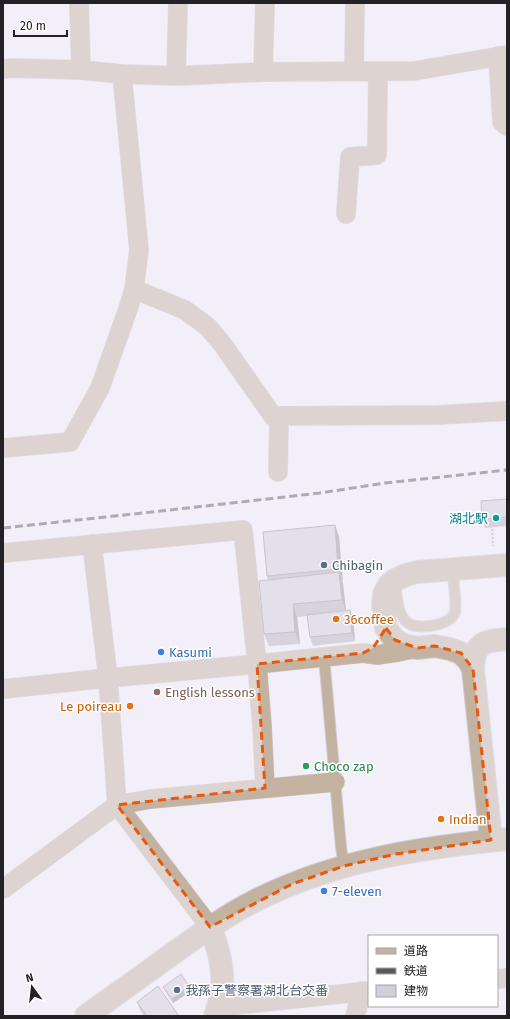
<svg xmlns="http://www.w3.org/2000/svg" width="510" height="1019" font-family="'Fira Sans','Noto Sans JP',sans-serif">
  <style>
    .lines { fill: none; stroke-linecap: round; stroke-linejoin: round }
    .service-casing { stroke: #cecad3; stroke-width: 12 }
    .minor-casing { stroke: #cecad3; stroke-width: 20 }
    .tertiary-casing { stroke: #cecad3; stroke-width: 24 }
    .path { stroke: #b2afb7; stroke-width: 2.5; stroke-dasharray: 2 2; stroke-linecap: butt }
    .service { stroke: #c4b2a1; stroke-width: 10 }
    .minor { stroke: #c4b2a1; stroke-width: 19 }
    .tertiary { stroke: #c4b2a1; stroke-width: 22 }
    .rail { stroke: #5b595e; stroke-width: 3; stroke-dasharray: 8 4; stroke-linecap: butt }
    .wall { fill: #b4b1b9 }
    .shaded-wall { fill: #929096 }
    .building { fill: #d1ced7; stroke: #929096 }
    .marked { fill: none; stroke: #e8590c; stroke-width: 3; stroke-dasharray: 8 5; stroke-linejoin: round }
    .culture-dot { fill: #0f9aa8; stroke: #fff; stroke-width: 1.5 }
    .service-dot { fill: #5c6f8a; stroke: #fff; stroke-width: 1.5 }
    .food-dot { fill: #e8710a; stroke: #fff; stroke-width: 1.5 }
    .shop-dot { fill: #3f7fe0; stroke: #fff; stroke-width: 1.5 }
    .education-dot { fill: #8d6e63; stroke: #fff; stroke-width: 1.5 }
    .leisure-dot { fill: #2e9e5b; stroke: #fff; stroke-width: 1.5 }
    .labels { text-anchor: middle; dominant-baseline: central; stroke-width: 3; stroke-linejoin: round; paint-order: stroke }
    .culture-label { font-size: 13px; fill: #0d838f; stroke: #fff; text-anchor: end }
    .service-label { font-size: 13px; fill: #4e5e75; stroke: #fff; text-anchor: start }
    .food-label { font-size: 13px; fill: #c56008; stroke: #fff; text-anchor: start }
    .shop-label { font-size: 13px; fill: #366cbe; stroke: #fff; text-anchor: start }
    .education-label { font-size: 13px; fill: #785e54; stroke: #fff; text-anchor: start }
    .leisure-label { font-size: 13px; fill: #27864d; stroke: #fff; text-anchor: start }
  </style>
  <rect width="100%" height="100%" fill="#f3eff9"/>
  <g class="lines">
    <g class="service-casing">
      <path id="service" d="M395,580C397,592 396,606 402,616C405,622 411,626 417,626C428,628 451,624 455,612C457,604 453,578 452,569
        M324,657L341,847L344,866"/>
    </g>
    <g class="minor-casing">
      <path id="minor" d="M79,3L81,70
        M498,56L502,122L507,126
        M3,69L13,68L81,70L122,74L176,76L263,72L414,71L507,55
        M354,71L355,3
        M263,72L265,3
        M176,76L178,3
        M346,214L350,157L377,155L378,71
        M134,289L185,310L208,327L223,345L273,416L438,415L507,411
        M3,448L70,442L100,388L128,309L134,289L139,250L122,74
        M278,472L279,416
        M92,544L108,678L117,805L210,927
        M3,553L243,530L257,664L262,726L265,788
        M3,689L108,678L257,664L363,653L377,655L398,652L417,648
        M3,889L117,805L151,799L335,782
        M497,979L507,978
        M218,1007L369,991
        M355,1016L362,991"/>
    </g>
    <g class="tertiary-casing">
      <path id="tertiary" d="M473,669L468,660L461,653L450,649L435,646L417,648L404,645L395,640L386,628L383,605L384,594L389,585L395,580L406,575L417,572L507,565
        M491,840L473,669C474,643 483,641 507,639
        M210,927C218,947 224,967 222,988C221,998 218,1007 215,1016
        M86,1016C115,995 144,975 172,954C198,936 223,917 251,903C331,861 418,848 507,839"/>
    </g>
    <path class="path" d="M492,525L493,546"/>
    <use href="#service" class="service"/>
    <use href="#minor" class="minor"/>
    <use href="#tertiary" class="tertiary"/>
    <path class="rail" d="M3,528L152,512L320,493L385,483L507,470"/>
  </g>
  <path class="wall" d="M507,499V526L485,528L482,519Z
    M335,525L339,537L342,582L343,584L346,611L350,610L353,619L355,641L313,646L310,637L307,616L297,617L300,644L269,646L264,634L268,580L267,576Z
    M189,986L191,991L173,1003L165,991L163,987Z
    M137,1002L179,1016H144L140,1010Z"/>
  <path class="shaded-wall" d="M335,525L339,537L343,582L338,569Z
    M339,572L343,584L346,612L342,600Z
    M293,604L297,617L300,644L295,632Z
    M350,610L353,619L355,641L352,633Z
    M189,986L191,991L173,1003L172,999Z"/>
  <path class="building" d="M507,499V517L482,519L481,501Z
    M335,525L338,569L267,576L263,532Z
    M339,572L342,600L293,604L295,632L264,634L259,581Z
    M350,610L352,633L310,637L307,615Z
    M181,974L189,986L172,999L163,987Z
    M158,986L179,1016H147L137,1002Z"/>
  <path d="M0 0H510V1019H0ZM386,628L395,640L417,648L435,646L461,653L473,669L491,840L396,854L344,866L292,884L210,927L117,805L265,788L257,664L363,653L373,648Z" fill="#f3eff9" fill-opacity=".55" fill-rule="evenodd"/>
  <path class="marked" d="M386,628L395,640L417,648L435,646L461,653L473,669L491,840L396,854L344,866L292,884L210,927L117,805L265,788L257,664L363,653L373,648Z"/>
  <circle class="culture-dot" cx="496" cy="518" r="4"/>
  <g class="service-dot">
    <circle cx="324" cy="565" r="4"/>
    <circle cx="177" cy="990" r="4"/>
  </g>
  <g class="food-dot">
    <circle cx="336" cy="619" r="4"/>
    <circle cx="130" cy="706" r="4"/>
    <circle cx="441" cy="819" r="4"/>
  </g>
  <g class="shop-dot">
    <circle cx="161" cy="652" r="4"/>
    <circle cx="324" cy="891" r="4"/>
  </g>
  <circle class="education-dot" cx="157" cy="692" r="4"/>
  <circle class="leisure-dot" cx="306" cy="766" r="4"/>
  <g class="labels">
    <g class="culture-label">
      <text x="488" y="518">湖北駅</text>
    </g>
    <g class="service-label">
      <text x="332" y="565">Chibagin</text>
      <text x="185" y="990">我孫子警察署湖北台交番</text>
    </g>
    <g class="food-label">
      <text x="344" y="619">36coffee</text>
      <text x="122" y="706" text-anchor="end">Le poireau</text>
      <text x="449" y="819">Indian</text>
    </g>
    <g class="shop-label">
      <text x="169" y="652">Kasumi</text>
      <text x="332" y="891">7-eleven</text>
    </g>
    <g class="education-label">
      <text x="165" y="692">English lessons</text>
    </g>
    <g class="leisure-label">
      <text x="314" y="766">Choco zap</text>
    </g>
  </g>
  <rect width="510" height="1019" fill="none" stroke="#232125" stroke-width="8"/>
  <rect x="368" y="935" width="130" height="72" fill="#ffffff" stroke="#a7a6a8"/>
  <rect x="376" y="948" width="20" height="6" fill="#c4b2a1" stroke="#a7a6a8"/>
  <text x="404" y="955" font-size="12" fill="#232125">道路</text>
  <rect x="376" y="968" width="20" height="6" fill="#5b595e" stroke="#a7a6a8"/>
  <text x="404" y="975" font-size="12" fill="#232125">鉄道</text>
  <rect x="376" y="985" width="20" height="12" fill="#d1ced7" stroke="#a7a6a8"/>
  <text x="404" y="995" font-size="12" fill="#232125">建物</text>
  <g transform="translate(32 987) rotate(345)" stroke="#ffffff" stroke-width="3" paint-order="stroke">
  <path d="M0-3L7 15L0 10L-7 15Z" fill="#232125"/>
  <text y="-6" font-size="11" font-weight="bold" text-anchor="middle" fill="#232125">N</text>
  </g>
  <path d="M14 30v6h53v-6" fill="none" stroke="#232125" stroke-width="2"/>
  <text x="20" y="30" font-size="12" fill="#232125" stroke="#ffffff" stroke-width="3" paint-order="stroke">20 m</text>
</svg>
